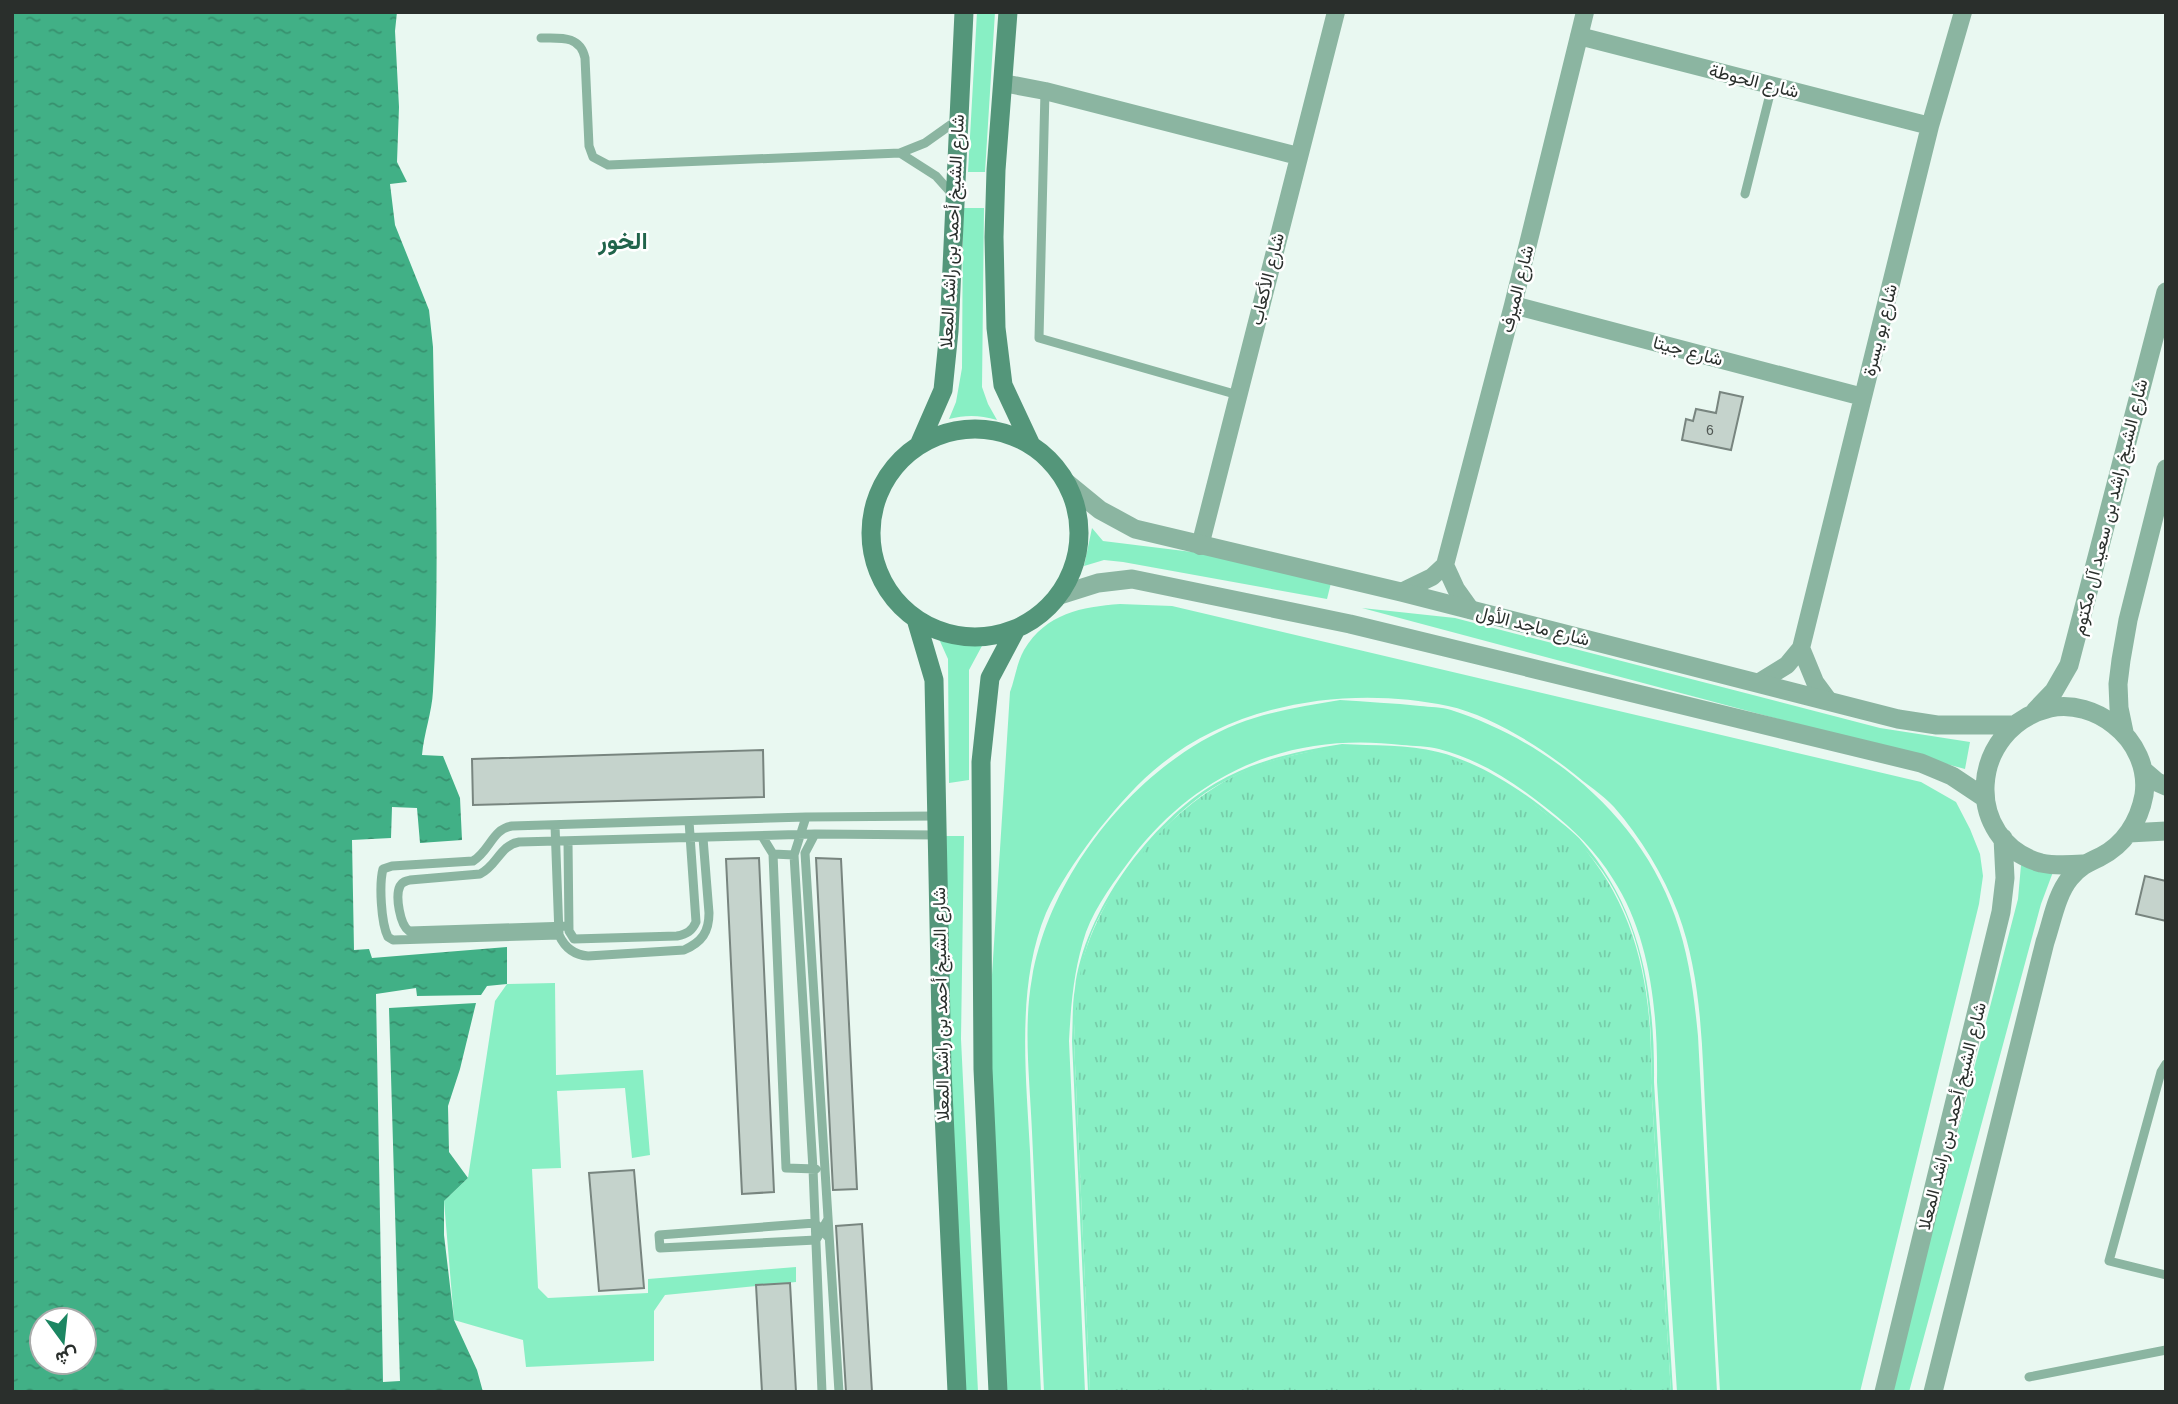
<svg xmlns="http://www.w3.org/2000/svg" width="2178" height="1404" font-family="Helvetica,Vazirmatn,sans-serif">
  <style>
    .grass { fill: url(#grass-tufts) }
    .park { fill: #88efc4 }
    .water { fill: url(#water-ripples); fill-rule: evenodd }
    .building { fill: #c5d3cc; stroke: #78857f; stroke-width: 2 }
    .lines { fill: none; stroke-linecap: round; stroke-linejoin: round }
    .service { stroke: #8bb5a1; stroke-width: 9 }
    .minor { stroke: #8bb5a1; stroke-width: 18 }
    .tertiary { stroke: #8bb5a1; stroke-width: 19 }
    .secondary { stroke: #54967a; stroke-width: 19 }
    .labels { text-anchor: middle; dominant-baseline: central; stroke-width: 5; stroke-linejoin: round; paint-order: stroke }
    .number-label { font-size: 14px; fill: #515854 }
    .street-label { font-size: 18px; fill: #2a2f2c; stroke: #fff }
    .district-label { font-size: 24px; font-weight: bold; fill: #21644b; stroke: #fff }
  </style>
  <defs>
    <pattern id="grass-tufts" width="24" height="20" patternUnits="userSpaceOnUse" patternTransform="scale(1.75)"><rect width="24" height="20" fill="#88efc4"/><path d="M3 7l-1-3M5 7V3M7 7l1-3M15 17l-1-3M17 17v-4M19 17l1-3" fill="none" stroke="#76cda9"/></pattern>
    <pattern id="water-ripples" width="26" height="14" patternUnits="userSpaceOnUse" patternTransform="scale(1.75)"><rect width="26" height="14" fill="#41b086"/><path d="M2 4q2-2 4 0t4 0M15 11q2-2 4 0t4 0" fill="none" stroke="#37906e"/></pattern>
  </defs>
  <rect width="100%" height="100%" fill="#e9f8f1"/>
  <path class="grass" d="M1342,746C1373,748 1408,747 1438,754C1475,764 1511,785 1540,809C1552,819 1567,828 1577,840C1639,909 1653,993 1651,1083L1671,1392H1090L1074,1041C1075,1023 1075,1005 1077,988C1089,898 1171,800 1254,767C1282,756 1312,751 1342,746Z"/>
  <path class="park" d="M977,12H995L985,172H968Z
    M963,208H984L982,387L988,404L997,420C979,415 966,415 949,419L956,402L962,368Z
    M1092,528L1103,541L1233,557L1331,583L1327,599L1123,562L1104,560L1084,566Z
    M1120,604L1172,606L1921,782L1956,802L1970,829L1980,854L1983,876L1979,904L1860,1392H1720C1715,1303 1710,1214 1706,1125C1702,1054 1703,980 1678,913C1663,874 1641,838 1614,807C1602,794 1586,784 1573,773C1539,746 1490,715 1448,706C1348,685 1231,703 1153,771C1131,790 1111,814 1093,837C1076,860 1058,886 1046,913C1016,985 1026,1074 1030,1151C1033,1231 1037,1312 1041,1392H1006L986,1069L1010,692C1015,679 1017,662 1024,650C1046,613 1082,607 1120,604Z
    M1362,608L1455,618L1880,728L1970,742L1965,769Z
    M939,639L968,645L983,644L969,670V780L949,783L948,659Z
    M1340,700C1367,702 1393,703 1420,706C1430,707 1442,707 1451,710C1550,742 1640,816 1675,916C1689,955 1694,995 1698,1036L1717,1392H1677L1657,1082C1658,1015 1651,937 1613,879C1596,851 1574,830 1549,810C1517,784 1479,759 1439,749C1427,746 1414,746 1402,745C1294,732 1200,769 1133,856C1116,879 1096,905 1086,932C1074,968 1071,1003 1069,1041L1085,1392H1044C1040,1305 1036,1219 1032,1132C1030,1083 1023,1027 1032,978C1050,873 1137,764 1237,724C1270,711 1305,706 1340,700Z
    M1342,744C1373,746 1408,744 1438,752C1475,761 1512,784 1542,807C1554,817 1568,827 1579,838C1641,907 1655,993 1654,1082L1673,1392H1671L1651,1083C1653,1014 1646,943 1610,883C1592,853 1567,831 1541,810C1511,786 1476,766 1439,755C1428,752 1414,752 1402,750C1338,743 1275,752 1218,785C1185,804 1157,834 1134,864C1118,885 1102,908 1092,932C1078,966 1076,1004 1074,1041L1090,1392H1088L1072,1041C1073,1023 1072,1005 1075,988C1084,912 1151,821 1216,783C1255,760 1298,751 1342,744Z
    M946,836H964L961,1039L978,1392H960L956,1327Z
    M2021,865L2053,872L2041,904L1909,1392H1890L2018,899Z
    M555,983L556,1075L643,1070L650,1155L632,1158L625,1088L557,1091L561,1168L532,1169L538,1288L548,1298L648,1293V1279L796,1267V1282L665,1295L654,1311V1361L526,1367L523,1340L454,1320L444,1201L468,1178L495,1001L507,984Z"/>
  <path class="water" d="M12,12H397L395,31L399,107L397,162L407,182L390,184L395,225L429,310L433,347C435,462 440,576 433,691C432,712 424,733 422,755L443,756L460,798L462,840L420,843L417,808L392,807L391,838L352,840L354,950L369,949L372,958L507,947V984L487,986L481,995L417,996L416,988L376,994L383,1382L400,1381L389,1008L476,1003L460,1069L448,1106L449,1152L468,1178L444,1201V1235L454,1320L477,1370L483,1392H12ZM42,1320H84V1362H42Z"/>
  <path class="building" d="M1720,392L1743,397L1731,450L1682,440L1686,419L1693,421L1696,409L1716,413Z
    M763,750L764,797L473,805L472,759Z
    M759,858L774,1192L742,1194L726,859Z
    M816,858L841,859L857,1189L833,1190Z
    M2145,876L2166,881V921L2136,914Z
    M634,1170L644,1288L599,1291L589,1173Z
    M862,1224L872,1392H846L836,1226Z
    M790,1283L796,1392H762L756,1285Z"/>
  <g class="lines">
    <path class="service" d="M541,38C560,38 580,35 585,58L589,146L593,157L608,165L900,153L925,143L956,121
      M1045,91L1039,338L1238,395
      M900,153L936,176L953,195
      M1745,194L1772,86
      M555,825L559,935C565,948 574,955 588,956L684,950C702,942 709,932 709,913L703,838
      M815,834L805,853L839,1392
      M762,836L773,854L786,1168L816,1169
      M568,842L569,931L574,939L677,936C687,934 692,931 696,922L689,821
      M773,854L794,855L806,817
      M794,855L813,1169L822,1392
      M569,926L409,931C400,925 395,896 400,886C402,882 406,881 410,880L480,874C497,866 500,845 519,842L815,834L937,835
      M559,935L393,940L388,937C381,923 379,884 383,869L392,866L473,861C490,851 492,829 512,826L806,817L937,816
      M2166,1064L2161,1072L2109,1261L2166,1275
      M828,1219L816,1240L660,1248L659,1235L815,1223L829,1238
      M2029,1377L2166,1350"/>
    <path class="minor" d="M1579,36L1930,126
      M1003,83L1045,91L1298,156
      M1513,305L1863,397
      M1200,546L1336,12
      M1445,565L1456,589L1471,610
      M1401,592L1432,577L1445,565L1513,305L1585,12
      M1801,648L1815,682L1829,701
      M1758,683L1787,665L1801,648L1930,126L1963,12"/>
    <path class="tertiary" d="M1067,483L1100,510L1135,529L1401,592L1898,719L1937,725H2013
      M1060,595L1098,583L1132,579L1350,624L1921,763L1952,776L1985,798
      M2035,711L2054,691L2069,665L2166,292
      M2124,732L2119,708L2118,684L2121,660L2128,620L2166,469
      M2143,770L2157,782L2166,786
      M2129,833L2166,831
      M1884,1392L2001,912L2005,878L2003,838
      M1933,1392L2045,942C2052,922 2056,895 2070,878C2079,867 2087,863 2100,857C2124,845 2139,822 2144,795C2148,768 2135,741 2114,725C2097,711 2072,703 2050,708C1968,728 1962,841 2041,863C2055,866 2069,865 2083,864"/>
    <path class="secondary" d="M1008,12L996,170L994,237L996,328L1003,385L1031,445
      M871 533a104 104 0 1 1 208 0a104 104 0 1 1-208 0Z
      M919,445L943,390L949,331L964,12
      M916,619L934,680L942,1070L957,1392
      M998,1392L983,1069L981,762L990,678L1016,629"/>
  </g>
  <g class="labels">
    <g class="number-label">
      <text x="1710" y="430">6</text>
    </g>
    <g class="street-label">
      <text transform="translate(1754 81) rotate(14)">شارع الحوطة</text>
      <text transform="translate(952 231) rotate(-87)">شارع الشيخ أحمد بن راشد المعلا</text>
      <text transform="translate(1267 279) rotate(-76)">شارع الأكعاب</text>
      <text transform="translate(1517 289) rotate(-76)">شارع الميرف</text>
      <text transform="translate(1880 330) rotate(-76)">شارع بو يسرة</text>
      <text transform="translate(1688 351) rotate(15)">شارع جيتا</text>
      <text transform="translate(2110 507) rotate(-76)">شارع الشيخ راشد بن سعيد آل مكتوم</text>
      <text transform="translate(1533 626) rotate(14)">شارع ماجد الأول</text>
      <text transform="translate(941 1004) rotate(-91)">شارع الشيخ أحمد بن راشد المعلا</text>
      <text transform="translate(1952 1116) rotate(-76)">شارع الشيخ أحمد بن راشد المعلا</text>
    </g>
    <g class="district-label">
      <text x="623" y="240">الخور</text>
    </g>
  </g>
  <rect width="2178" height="1404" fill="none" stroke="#2a2f2c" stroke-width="28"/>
  <g transform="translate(63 1341) rotate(165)"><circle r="33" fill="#ffffff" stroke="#aaacab" stroke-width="2"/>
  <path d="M0-5L12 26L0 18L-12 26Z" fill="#1c8662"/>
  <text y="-10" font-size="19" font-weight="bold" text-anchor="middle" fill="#2a2f2c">ش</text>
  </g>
</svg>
